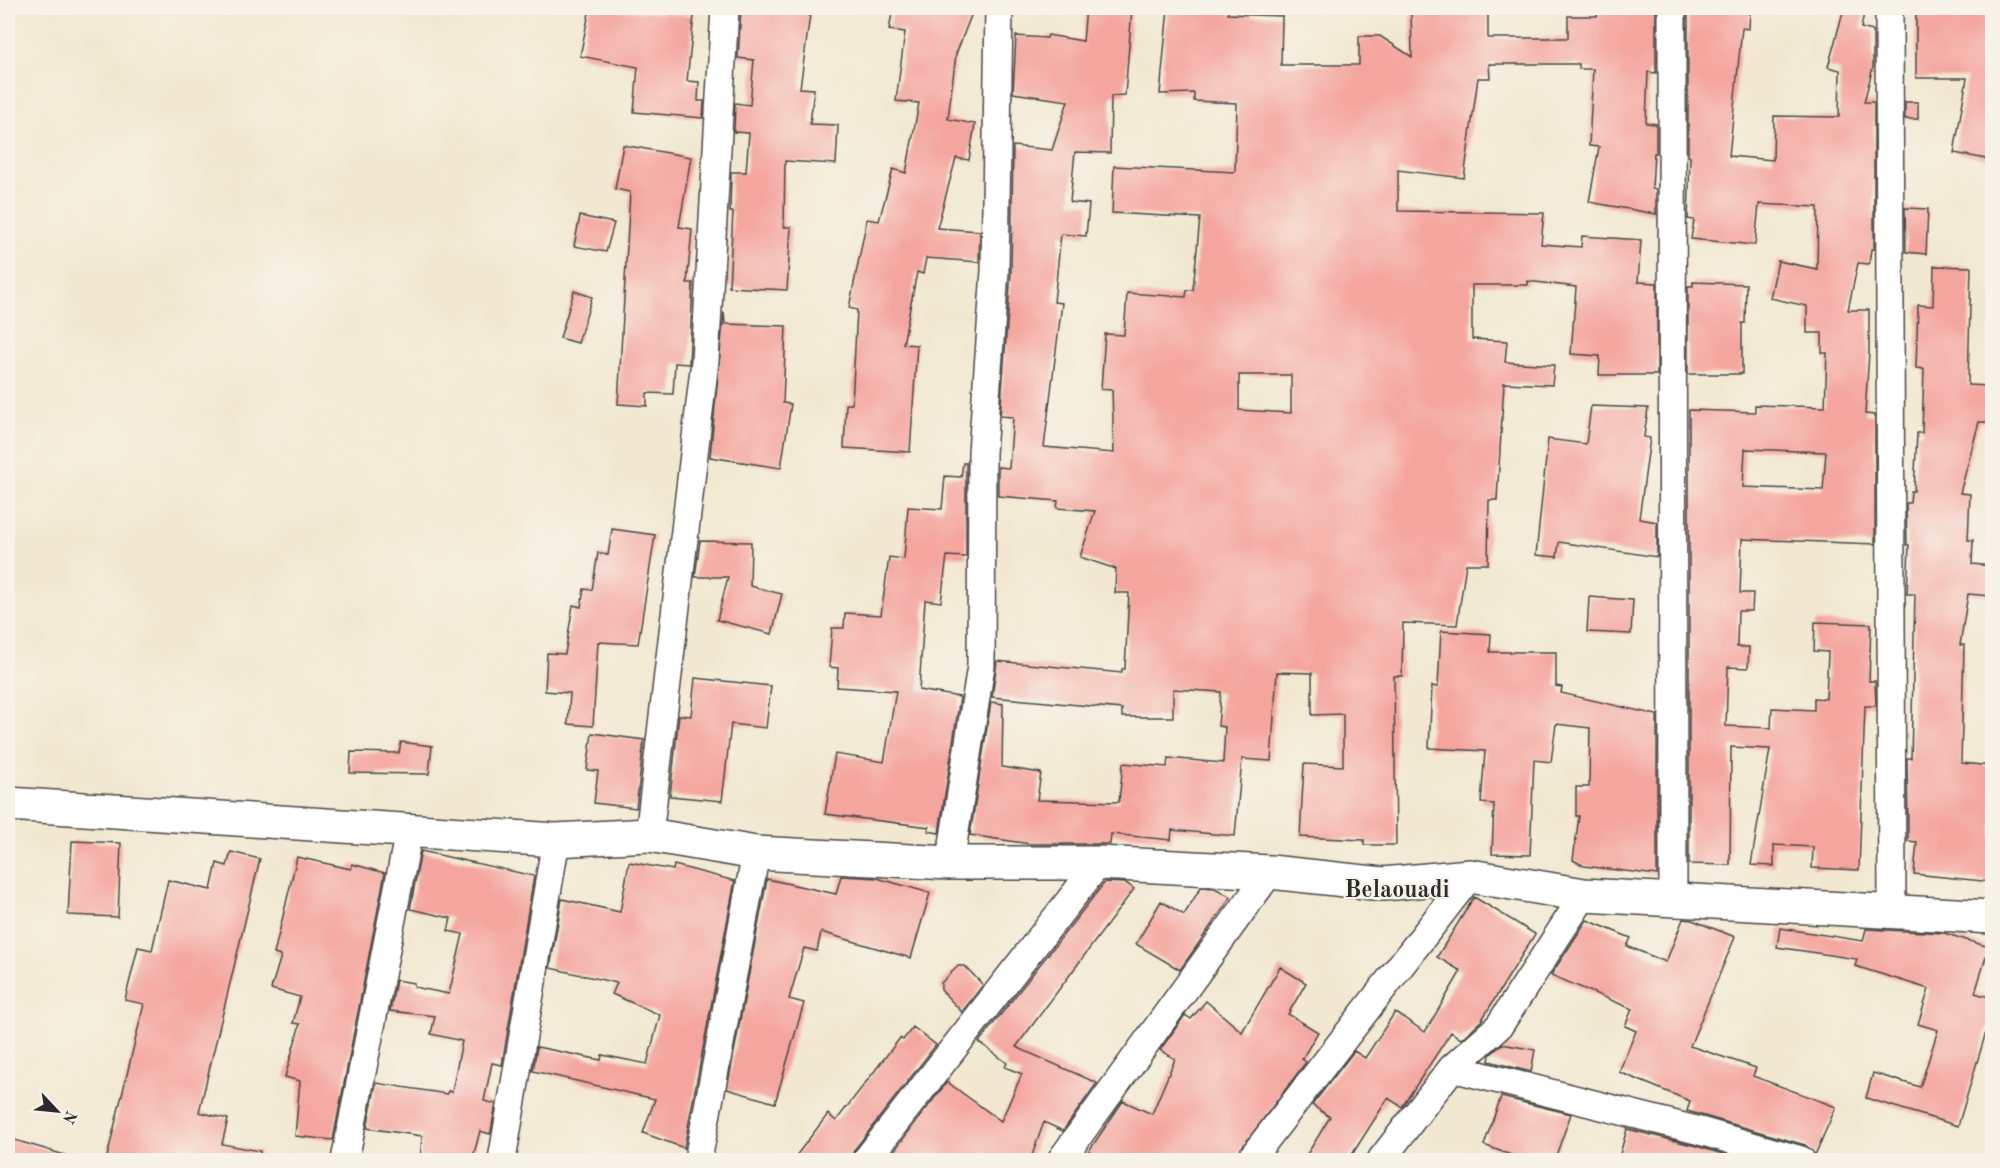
<svg xmlns="http://www.w3.org/2000/svg" width="2000" height="1168" font-family="'Old Standard TT',serif">
  <style>
    .building { fill: #f4a59e; fill-rule: evenodd }
    .lines { fill: none; stroke-linecap: round; stroke-linejoin: round }
    .street-casing { stroke: #494744; stroke-width: 30 }
    .secondary-casing { stroke: #494744; stroke-width: 36 }
    .street { stroke: #fff; stroke-width: 27 }
    .secondary { stroke: #fff; stroke-width: 33 }
    .labels { text-anchor: middle; dominant-baseline: central; stroke-width: 4.5; stroke-linejoin: round; paint-order: stroke }
    .quarter-label { font-size: 24px; font-weight: bold; fill: #2b2b2b; stroke: #f7f3e8 }
  </style>
  <rect width="100%" height="100%" fill="#f7f3e8"/>
  <filter id="ink" filterUnits="userSpaceOnUse"><feTurbulence type="fractalNoise" baseFrequency=".0167" numOctaves="2"/><feDisplacementMap in="SourceGraphic" scale="12" xChannelSelector="R" yChannelSelector="G"/><feConvolveMatrix kernelMatrix="1 2 1 2 8 2 1 2 1" color-interpolation-filters="sRGB"/></filter>
  <filter id="wash" filterUnits="userSpaceOnUse"><feTurbulence type="fractalNoise" baseFrequency=".008" numOctaves="4" result="noise"/><feDisplacementMap in="SourceGraphic" scale="24" xChannelSelector="R" yChannelSelector="G"/><feGaussianBlur stdDeviation="1.35" result="paint"/><feColorMatrix in="noise" values="0 0 0 0 0 0 0 0 0 0 0 0 0 0 0 0 0 1.4 0 .05"/><feComposite in="paint" operator="in"/></filter>
  <g filter="url(#wash)">
    <rect width="100%" height="100%" fill="#f2e8d1"/>
    <g id="blocks">
      <path class="building" d="M590,8L694,15L687,81L699,82L698,101H704L703,118L634,112L638,67L580,56Z
        M741,8H791L790,12L810,15L800,88L814,89L810,124L838,125L836,164L785,161L784,227H791L787,290L729,287L733,212H730L731,172H746L749,133L734,132L735,103L750,105L754,60L738,58Z
        M893,8H974L956,54L948,119L975,124L969,160L956,158L937,228L980,231L979,262L926,258L923,274L917,272L903,344L917,345L910,452L844,448L846,404H852L857,310L849,308L867,219L879,221L893,169L906,173L919,103L896,101L905,32L889,30Z
        M1086,8H1132L1125,95L1111,96L1110,153L1075,152L1070,202L1089,204L1086,236L1061,234L1054,302L1062,303L1044,447L1114,453L1112,390L1101,389L1105,334L1124,335L1127,293L1186,297L1187,290H1193L1200,218L1112,213L1114,166L1235,172L1237,103L1194,101V93L1160,94L1168,8H1228V14L1282,16L1281,65H1359V36H1380L1412,57L1411,8H1488V38H1568V16H1597V8H1656V73L1648,72L1646,123L1656,124V153H1654L1652,188L1656,189V214L1589,202L1599,147L1589,146L1593,69H1579V64H1489L1490,78H1478L1464,178L1398,170V211L1544,213L1541,244L1581,247L1582,236L1641,240L1638,282L1657,283V375H1599L1600,356L1571,354L1576,287L1528,281V285H1472V339L1507,341L1505,362L1554,365L1552,385L1504,383L1497,500H1489L1488,564H1466L1457,625L1403,623L1402,676H1394L1396,845H1364V840L1300,837L1304,764L1343,766V714L1312,715V673L1277,672L1271,761L1242,759L1235,836L1172,830L1171,840L1111,834L1110,844H1030L970,835L991,702L1003,704L1002,767L1041,773L1037,800L1119,802L1123,763L1167,767L1168,758L1223,763L1225,727L1218,726L1221,692L1173,689V717H1122V709L992,697L997,661L1122,673V669H1125L1129,593H1115L1116,569L1080,557L1095,511L1057,508L1058,501L998,496V467L1009,468L1013,417L1000,416L1011,272L1013,146L1052,150L1068,101L1013,93L1016,36L1047,38L1048,35L1083,41ZM1239,375H1291V413L1239,410Z
        M1688,8H1750L1749,29L1742,28L1729,156L1773,160L1774,116L1839,117L1840,70L1828,67L1844,8H1865L1861,28L1873,31V67L1864,102H1874V249H1871L1869,264L1858,263L1848,310H1869V352L1865,414L1875,415V544L1742,539L1740,593H1753L1752,611H1738L1737,647H1749L1748,668L1728,667L1726,726L1771,728L1772,708L1814,710V698L1826,699L1828,652L1814,651L1815,622L1871,624L1869,681H1875L1876,706H1865L1859,870L1812,868L1813,847L1774,845V866L1751,865L1770,749L1731,747L1730,865L1689,864V410L1755,412V405L1825,407L1827,353H1822V333H1807V306L1770,298L1778,261L1817,269L1818,207L1759,204L1755,245L1691,239L1694,220L1688,219L1690,157L1688,156ZM1745,449L1826,452L1823,490L1743,487Z
        M1916,8H1992V160L1954,153L1967,78H1916Z
        M1905,102H1918V119H1905Z
        M623,145L691,157L679,227L692,229L687,283H693L689,364L675,363L673,394L647,393V406L618,404L630,192L615,189Z
        M1905,208L1928,209L1926,254L1906,252Z
        M580,216L614,223L606,252L574,246Z
        M1934,266L1971,267L1968,385L1989,386L1988,422H1979L1960,493L1970,494L1968,540H1973L1972,564L1992,566V596L1968,594L1960,645H1964L1961,763L1992,766V882L1914,874L1917,842L1908,841L1907,758H1911L1915,594H1907L1909,545H1907L1906,503H1910L1911,491H1914L1917,433H1922L1924,369L1916,368L1918,305L1933,306Z
        M1693,282L1746,284L1745,323H1742V374H1688V286H1693Z
        M574,291L592,297L578,343L560,338Z
        M724,312L725,324L786,326L783,403L791,404L781,468L710,457Z
        M1591,406L1648,408L1644,437L1650,438L1639,519L1657,522V557L1559,542L1557,557L1536,555L1548,439L1586,444Z
        M963,463H966V557L947,556L941,602L925,600L919,690L960,697L939,833L928,831L929,827L825,814L835,754L884,762L896,691L837,687L838,668L829,667L832,628H844L845,613L881,615L889,557L904,559L908,507L942,509L945,476L961,477Z
        M612,529L655,535L638,644L598,642L593,726L568,724L570,693L545,691L547,653L565,654L573,605L581,607L584,589L592,590L598,553L608,555Z
        M700,541L751,542L750,586L782,594L772,634L717,620L728,577H695Z
        M1589,597L1633,600L1631,634L1587,632Z
        M1441,631L1491,634L1490,652H1556V686L1562,687L1561,693L1657,715V875L1584,866L1573,860L1579,816H1576V787H1589L1590,728L1556,724L1551,762L1534,760L1530,855L1492,854L1494,804L1481,803L1485,751L1429,748L1432,686L1438,687Z
        M695,678L771,686L766,728L731,724L722,801L670,796L679,715L691,716Z
        M592,733L644,740L636,808L594,803L598,771L587,770Z
        M401,742L432,746L429,774L350,773L351,752L399,753Z
        M72,841L121,843L118,917L68,915Z
        M421,851L534,876L502,1065L492,1063L484,1101L496,1104L491,1131L490,1134L480,1131L472,1161H420L422,1136L367,1128L376,1083L447,1094L448,1091L452,1092L462,1041L431,1034L435,1016L390,1011L396,980L414,983V987L449,994L463,934L448,931L451,918L410,909Z
        M231,852L260,859L199,1112L228,1119L222,1144L260,1151L259,1161H106L144,1004L125,1000L138,947L152,950L168,880L211,890L217,863L227,866Z
        M297,857L351,869L352,864L385,873L333,1140L295,1136L300,1081L285,1077L300,1024L293,1023L300,997L271,989L281,956L274,954Z
        M629,862L673,870L674,865L735,881L684,1148L643,1133L655,1099L533,1071L537,1047L601,1060L602,1055L647,1064L660,1015L612,994L617,983L550,968L562,899L620,912Z
        M841,876L877,878L930,893L911,958L821,932L817,951L804,948L789,999L804,1003L775,1103L727,1089L767,879L836,894Z
        M1105,882L1126,883L1134,889L1016,1047L1097,1083L1063,1131L1044,1122L1030,1161H886L947,1082L1001,1121L1022,1074L1005,1067L1007,1063L979,1042Z
        M1201,887L1215,888L1231,897L1180,970L1136,944L1161,901L1184,915Z
        M1474,897L1535,934L1481,1021L1461,1039L1451,1032L1402,1107L1388,1098L1348,1161H1303L1330,1117L1312,1105L1354,1051L1365,1058L1395,1012L1425,1032L1461,971L1437,957Z
        M1683,919L1692,920L1735,937L1690,1046L1756,1068L1753,1076L1836,1107L1815,1155L1805,1145L1687,1111L1690,1101L1619,1072L1636,1031L1625,1026L1632,1009L1551,975L1587,920L1631,938L1627,946L1666,962Z
        M1780,928L1863,941L1866,929L1944,933L1989,947L1975,993L1992,998V1012L1958,1126L1866,1098L1873,1073L1920,1087L1938,1030L1918,1024L1929,989L1855,966L1857,959L1777,947Z
        M958,966H965L983,985L962,1012L941,990V983Z
        M1280,967L1306,983L1288,1014L1318,1032L1302,1059L1306,1062L1232,1161H1082L1123,1101L1152,1114L1175,1059L1160,1050L1185,1015L1191,1019L1206,1001L1242,1032Z
        M913,1027L936,1045L854,1150L851,1161H792L828,1114L836,1121L900,1038L903,1040Z
        M1502,1044L1535,1050L1531,1072L1489,1061L1490,1055Z
        M1501,1097L1571,1114L1554,1161H1527L1484,1145Z
        M1627,1129L1696,1146L1746,1161H1618Z
        M8,1138L65,1155V1161H8Z"/>
    </g>
  </g>
  <g filter="url(#ink)">
    <use href="#blocks" fill-opacity="0" stroke="#494744" stroke-width="1.5"/>
    <g class="lines">
      <g class="street-casing">
        <path id="street" d="M1672,8L1673,900
          M1889,8L1892,912
          M649,835L705,361L725,8
          M950,863L981,666L982,453L995,271L999,8
          M1452,1068L1700,1131L1801,1160
          M345,1160L409,831
          M502,1160L556,840
          M698,1160L756,853
          M866,1160L1099,863
          M1061,1160L1270,872
          M1250,1160L1470,876
          M1381,1160L1452,1068L1499,1026L1584,895"/>
      </g>
      <g class="secondary-casing">
        <path id="secondary" d="M8,804L556,840L649,835L756,853L950,863H1099L1270,872L1383,884L1470,876L1584,895L1992,917"/>
      </g>
      <use href="#street" class="street"/>
      <use href="#secondary" class="secondary"/>
    </g>
  </g>
  <g class="labels">
    <g class="quarter-label">
      <text x="1397" y="891">Belaouadi</text>
    </g>
  </g>
  <rect width="2000" height="1168" fill="none" stroke="#f7f3e8" stroke-width="30"/>
  <g transform="translate(57 1111) rotate(116)" stroke="#f7f3e8" stroke-width="4.5" paint-order="stroke">
  <path d="M0-4.5L10 22L0 15L-10 22Z" fill="#2b2b2b"/>
  <text y="-9" font-size="16" font-weight="bold" text-anchor="middle" fill="#2b2b2b">N</text>
  </g>
</svg>
